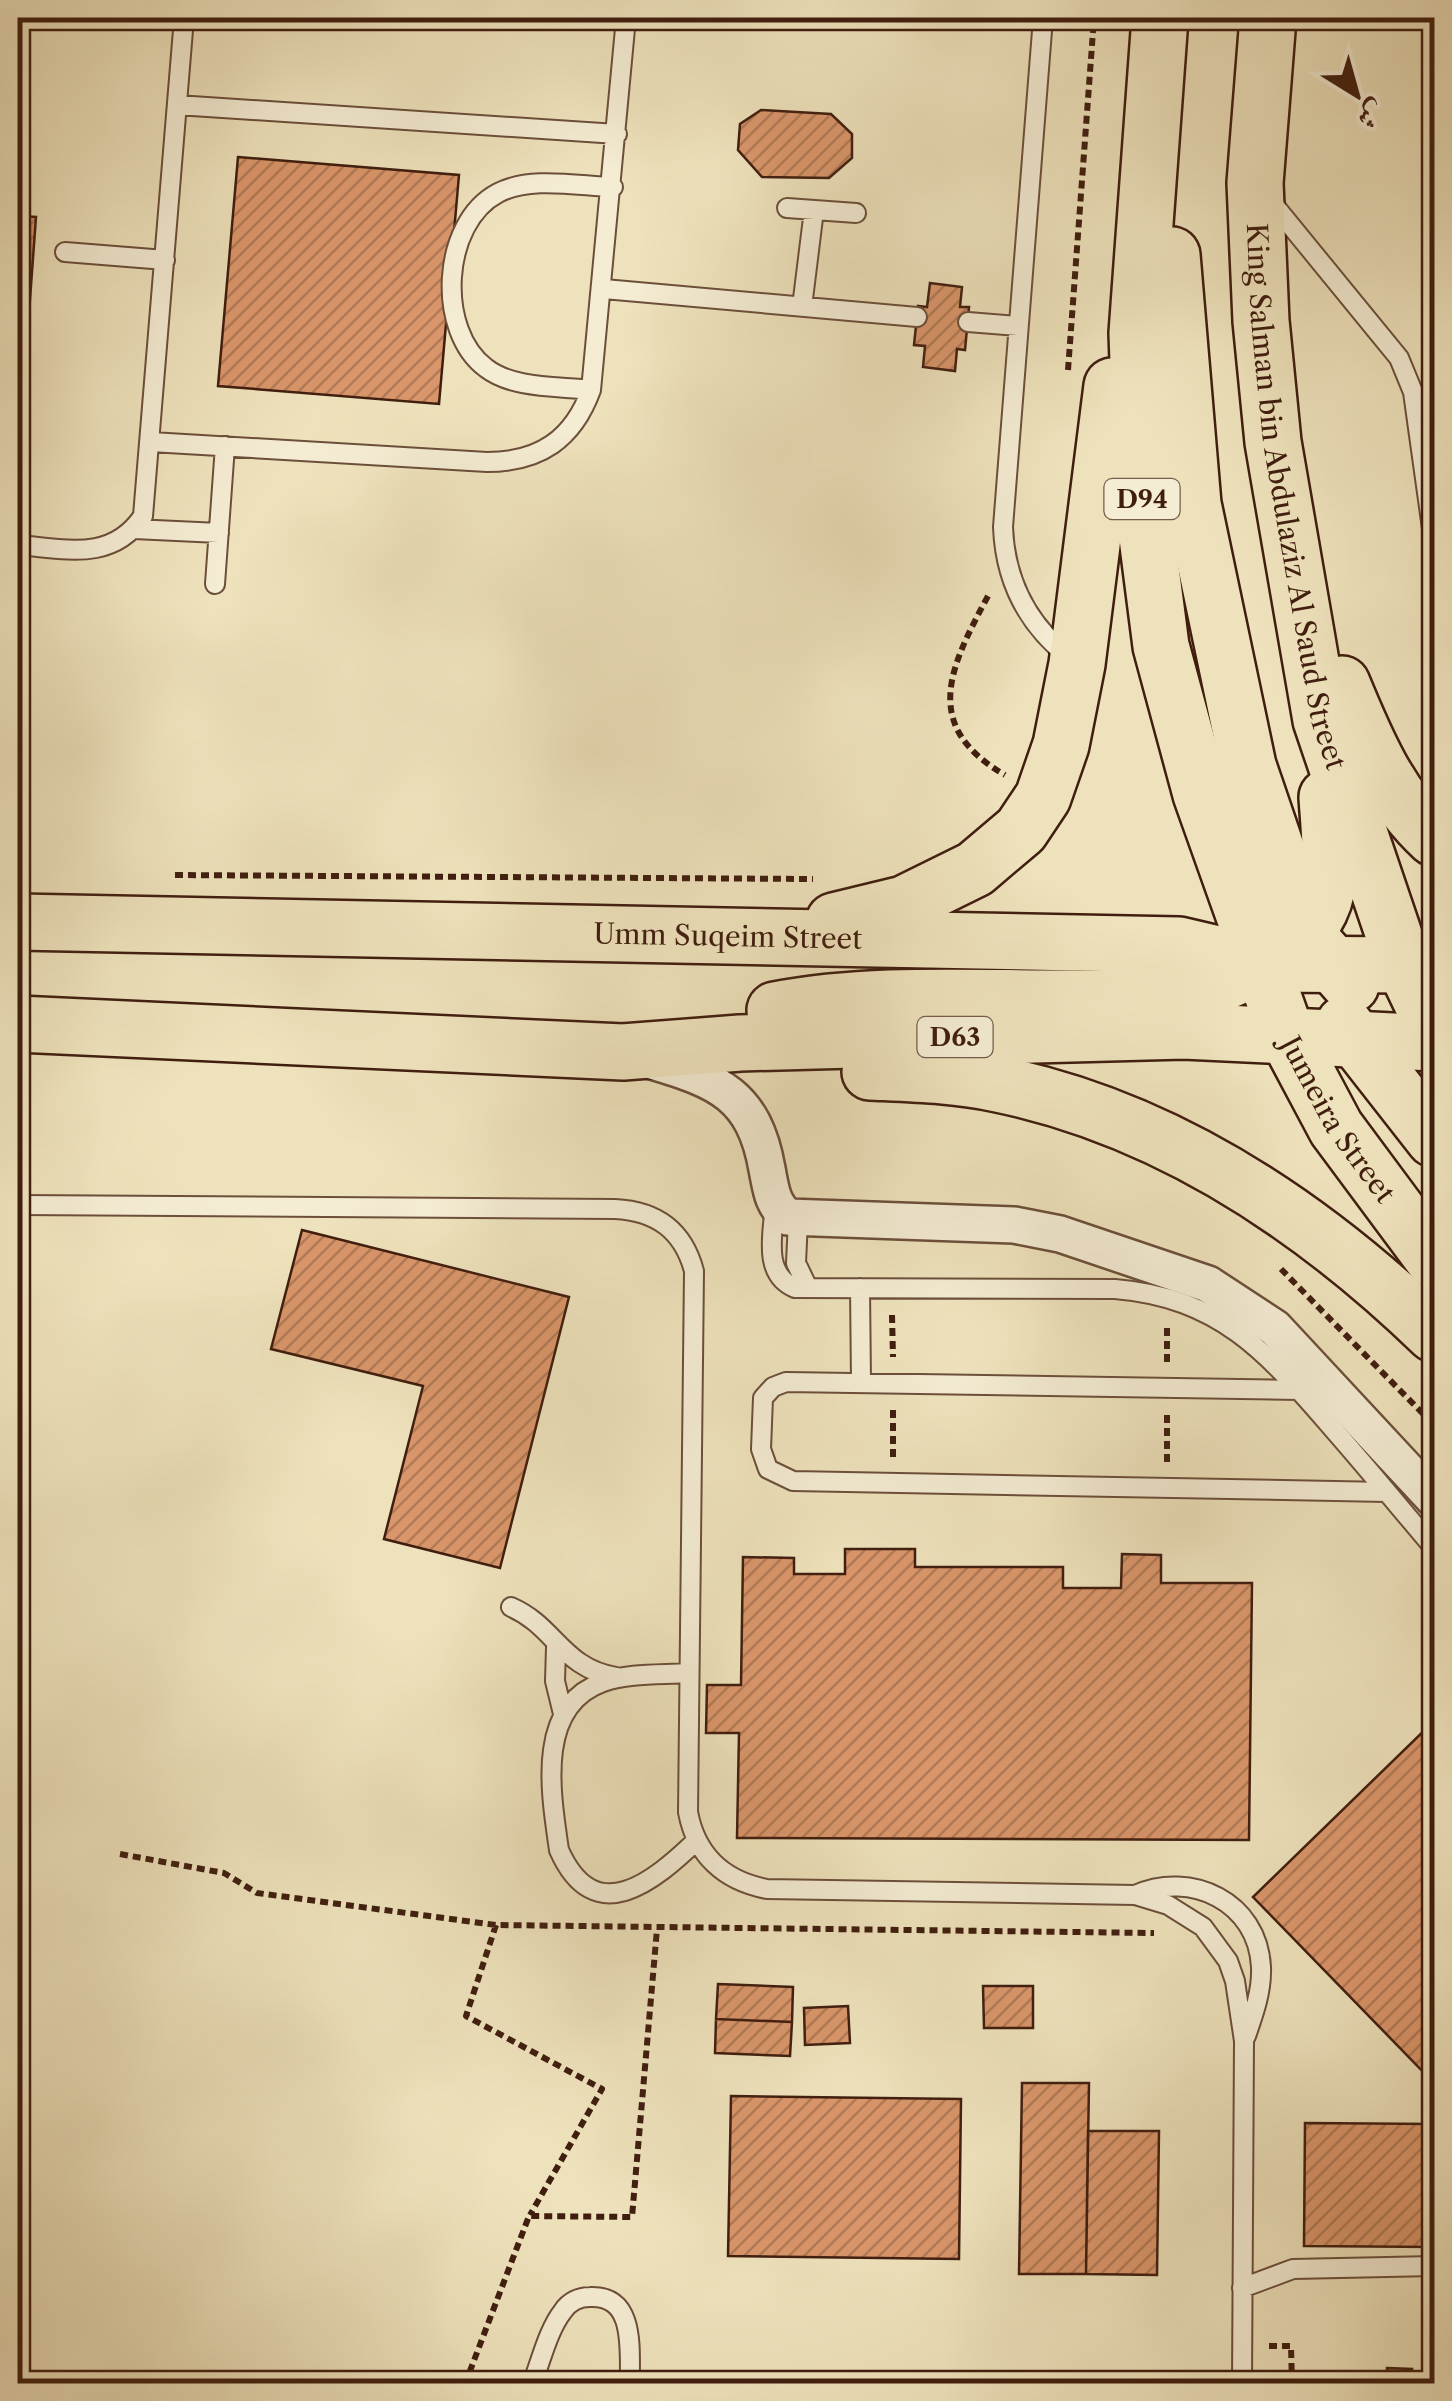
<svg xmlns="http://www.w3.org/2000/svg" width="1452" height="2401" font-family="'Libre Caslon Text',Amiri,serif">
  <style>
    .building { fill: url(#building-hatch); stroke: #401e0f; stroke-width: 2.5 }
    .lines { fill: none; stroke-linecap: round; stroke-linejoin: round }
    .lane-casing { stroke: #6c4f3a; stroke-width: 22 }
    .street-casing { stroke: #6c4f3a; stroke-width: 40 }
    .primary-casing { stroke: #401e0f; stroke-width: 60 }
    .path { stroke: #401e0f; stroke-width: 6; stroke-dasharray: 8 5; stroke-linecap: butt }
    .lane { stroke: #f4ecd3; stroke-width: 18 }
    .street { stroke: #f4ecd3; stroke-width: 35 }
    .primary { stroke: #eee2bc; stroke-width: 55 }
    .labels { text-anchor: middle; dominant-baseline: central; stroke-width: 8; stroke-linejoin: round; paint-order: stroke }
    .shield { fill: #f4ecd3; stroke: #765c4a; stroke-width: 2.5 }
    .shield-label { font-size: 25px; font-weight: bold; fill: #401e0f }
    .street-label { font-size: 28px; fill: #401e0f; stroke: #f4ecd3 }
  </style>
  <defs>
    <pattern id="building-hatch" width="6" height="6" patternUnits="userSpaceOnUse" patternTransform="scale(2.5)"><rect width="6" height="6" fill="#da966b"/><path d="M-1 1l2-2M0 6l6-6M5 7l2-2" fill="none" stroke="#b27a56"/></pattern>
  </defs>
  <rect width="100%" height="100%" fill="#eee2bc"/>
  <filter id="stains"><feTurbulence type="fractalNoise" baseFrequency=".002" numOctaves="4"/><feColorMatrix values="0 0 0 0 .2 0 0 0 0 .09 0 0 0 0 .02 0 0 0 .5 -.17"/></filter>
  <radialGradient id="worn" r=".72"><stop offset=".6" stop-color="#630" stop-opacity="0"/><stop offset="1" stop-color="#630" stop-opacity=".3"/></radialGradient>
  <path class="building" d="M761,110L831,114L852,134V158L829,178L762,177L738,150L740,124Z
    M238,157L459,175L439,404L218,386Z
    M18,216L36,217L29,313H18Z
    M930,283L962,287L960,307H969L965,350L957,349L955,371L923,367L925,346L914,345L918,306L927,307Z
    M302,1230L569,1297L500,1568L384,1539L423,1386L271,1349Z
    M845,1549H915V1567H1063V1588H1121L1122,1554L1161,1555V1583H1252L1249,1840L737,1838L739,1733H706L707,1685H741L743,1557L794,1558V1574H845Z
    M1434,1721V2078L1432,2081L1253,1897Z
    M718,1984L793,1987L792,2022L716,2019Z
    M983,1986H1033V2028H984Z
    M848,2006L850,2043L805,2045L804,2008Z
    M716,2019L792,2022L790,2056L715,2053Z
    M1022,2083H1089L1086,2274H1019Z
    M731,2096L961,2099L959,2259L728,2256Z
    M1305,2123L1434,2124V2247L1304,2246Z
    M1088,2131H1159L1157,2275L1086,2274Z
    M1387,2368L1412,2369L1411,2384H1387Z"/>
  <g class="lines">
    <g class="lane-casing">
      <path id="lane" d="M1043,18L1003,527C1005,581 1028,625 1070,658
        M177,105L617,134
        M1269,199L1399,358L1413,392L1434,543
        M787,208L856,213
        M65,252L165,260
        M604,289L917,317
        M802,307L814,210
        M968,322L1018,326
        M591,390C558,386 513,389 486,368C436,331 441,223 498,193C530,176 578,186 613,187
        M151,442L487,462C540,462 573,439 591,390L626,18
        M134,529L219,533
        M18,545C66,549 112,562 143,516L184,18
        M215,584L225,446
        M775,1204C773,1233 762,1274 795,1288L1115,1289C1222,1298 1268,1354 1334,1430C1368,1469 1401,1509 1434,1548
        M18,1205L615,1209C656,1211 683,1230 694,1271L688,1812C696,1855 724,1881 767,1889L1135,1895L1168,1905L1203,1927L1228,1961L1235,1981L1244,2041L1242,2384
        M798,1220L796,1263L808,1288
        M860,1288L861,1383
        M1299,1390L786,1382L773,1387L763,1398L761,1449L768,1469L793,1481L1387,1492
        M511,1607C555,1626 562,1668 616,1677
        M556,1647L555,1681L563,1714
        M689,1673C661,1675 629,1673 603,1682C535,1706 551,1794 559,1850C595,1931 654,1881 696,1841
        M1135,1895C1191,1870 1258,1902 1261,1967C1262,1991 1254,2013 1246,2036
        M1242,2288L1293,2269L1434,2266
        M532,2384C541,2361 548,2330 563,2311C569,2302 579,2297 590,2297C637,2295 629,2352 630,2384"/>
    </g>
    <g class="street-casing">
      <path id="street" d="M652,1061C719,1081 754,1095 767,1169C771,1189 772,1205 788,1217L1014,1225L1060,1234L1208,1284L1275,1328L1434,1499"/>
    </g>
    <g class="primary-casing">
      <g id="primary">
        <path id="s1" d="M1160,18L1137,333L1143,506L1161,646L1201,794L1287,1036L1336,1128L1434,1260"/>
        <path id="s2" d="M1268,18L1255,183L1261,321L1273,442L1321,720L1404,965L1434,1028"/>
        <path d="M1172,255L1193,504L1248,766L1305,933L1351,985"/>
        <path d="M1342,684C1365,740 1389,797 1434,838"/>
        <path d="M834,921L904,904L975,869L1021,830L1043,797L1061,745L1077,664L1112,386"/>
        <path id="s3" d="M18,922L1179,945L1260,964L1404,965"/>
        <path d="M775,1010C869,992 969,998 1065,998C1103,998 1142,1000 1180,995C1224,988 1300,952 1320,910C1336,877 1329,832 1327,797"/>
        <path d="M18,1024L623,1052L740,1043L1184,1031L1434,1043"/>
        <path d="M1344,1024L1434,1139"/>
        <path d="M870,1072C913,1074 956,1075 998,1084C1168,1119 1312,1216 1434,1334"/>
      </g>
    </g>
    <path class="path" d="M1068,370L1094,18
      M988,596C950,667 920,726 1005,775
      M175,875L813,879
      M1281,1269L1434,1425
      M892,1315L893,1357
      M1167,1362V1324
      M893,1410V1457
      M1167,1462V1414
      M120,1854L224,1873L257,1893L496,1925L1154,1933
      M496,1925L466,2016L602,2089L530,2215
      M1269,2346H1291L1292,2384
      M465,2384L529,2216L632,2217L657,1929"/>
    <use href="#lane" class="lane"/>
    <use href="#street" class="street"/>
    <use href="#primary" class="primary"/>
  </g>
  <g class="labels">
    <g class="shield">
      <rect x="1104.5" y="479" width="75" height="40" rx="8"/>
      <rect x="917.5" y="1017" width="75" height="40" rx="8"/>
    </g>
    <g class="shield-label">
      <text x="1142" y="499">D94</text>
      <text x="955" y="1037">D63</text>
    </g>
    <g class="street-label">
      <text stroke="none"><textPath href="#s2" startOffset="482">King Salman bin Abdulaziz Al Saud Street</textPath></text>
      <text stroke="none"><textPath href="#s3" startOffset="710">Umm Suqeim Street</textPath></text>
      <text stroke="none"><textPath href="#s1" startOffset="1138">Jumeira Street</textPath></text>
    </g>
  </g>
  <rect width="1452" height="2401" fill="none" stroke="#eee2bc" stroke-width="60"/>
  <rect x="20" y="20" width="1412" height="2361" fill="none" stroke="#401e0f" stroke-width="5"/>
  <rect x="30" y="30" width="1392" height="2341" fill="none" stroke="#401e0f" stroke-width="2.5"/>
  <g transform="translate(1357 95) rotate(143)" stroke="#f4ecd3" stroke-width="8" paint-order="stroke">
  <path d="M0-8L18 38L0 25L-18 38Z" fill="#401e0f"/>
  <text y="-15" font-size="28" font-weight="bold" text-anchor="middle" fill="#401e0f">ش</text>
  </g>
  <rect width="100%" height="100%" filter="url(#stains)"/>
  <rect width="100%" height="100%" fill="url(#worn)"/>
</svg>
